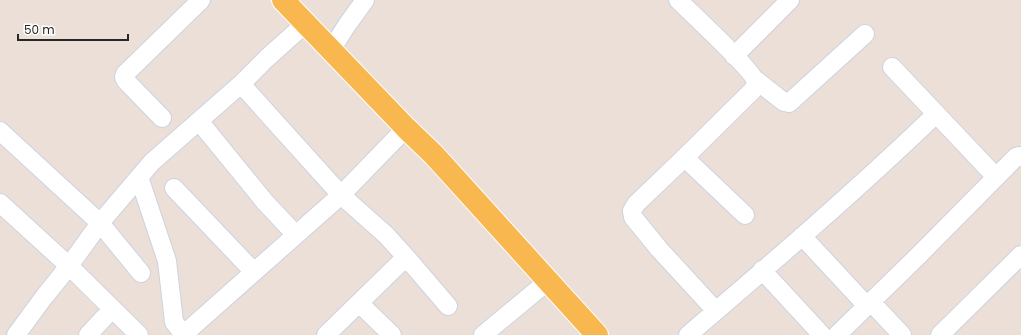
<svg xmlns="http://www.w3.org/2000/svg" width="1021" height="335" font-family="Poppins,sans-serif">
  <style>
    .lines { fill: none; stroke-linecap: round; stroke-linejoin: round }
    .minor-casing { stroke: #ccd3e1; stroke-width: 20 }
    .major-casing { stroke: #fff; stroke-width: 24 }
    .minor { stroke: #fff; stroke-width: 18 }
    .major { stroke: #f8b84f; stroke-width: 22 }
  </style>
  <rect width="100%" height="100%" fill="#ebdfd7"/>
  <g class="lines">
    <g class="minor-casing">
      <path id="minor" d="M678,0C690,12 755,72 756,83L753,90L680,162L636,204L632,211L633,217L659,249L716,311
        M331,50L347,25L365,0
        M734,56L790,0
        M892,67L996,177
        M756,80L784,102L789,103L865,34
        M241,84L341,195L386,235L406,257L448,306
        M162,118L126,81L124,77L125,74L201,0
        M199,121L265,202L296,235
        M0,131L100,223L141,273
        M685,158L745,215
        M139,177L167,261L174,322L184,335
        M174,188L254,272
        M0,203L69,266L139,335
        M802,236L867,306
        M762,270L822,335
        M871,302L902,335
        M359,303L392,335
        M16,335L44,297L69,266L100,223L152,162L241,84L267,58L306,23
        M88,335L112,309
        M183,335L341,195L406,128
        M326,335L406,257
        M483,335L548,281
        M688,335C772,263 856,191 936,114
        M837,335L919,255L1016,157L1019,156L1021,157
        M940,335L1021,255"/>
    </g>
    <g class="major-casing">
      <path id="major" d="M283,0L406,128L434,155L597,335"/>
    </g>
    <use href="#minor" class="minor"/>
    <use href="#major" class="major"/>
  </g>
  <path d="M18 34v6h110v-6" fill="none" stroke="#272727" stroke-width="2"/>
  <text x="24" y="34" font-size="12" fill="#272727" stroke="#ffffff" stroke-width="3" paint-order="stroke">50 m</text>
</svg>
